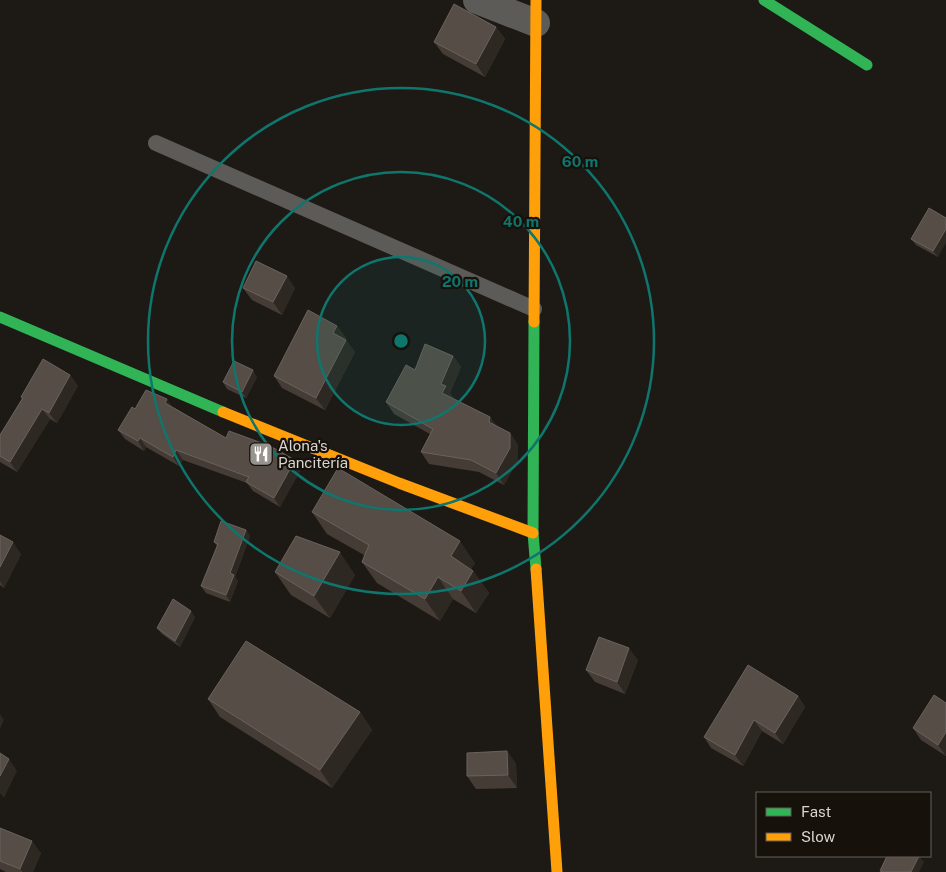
<svg xmlns="http://www.w3.org/2000/svg" width="946" height="872" font-family="'Public Sans',sans-serif">
  <style>
    .lines { fill: none; stroke-linecap: round; stroke-linejoin: round }
    .lane { stroke: #5d5b57; stroke-width: 16 }
    .street { stroke: #5d5b57; stroke-width: 28 }
    .fast { stroke: #30b455; stroke-width: 11 }
    .slow { stroke: #ff9f0a; stroke-width: 11 }
    .wall { fill: #453c36 }
    .shaded-wall { fill: #2e2822 }
    .building { fill: #554d46; stroke: #6a625c }
    .ring { fill: none; stroke: #0f766e; stroke-width: 2.5 }
    .labels { text-anchor: middle; dominant-baseline: central; stroke-width: 4.5; stroke-linejoin: round; paint-order: stroke }
    .poi-label { font-size: 15px; fill: #d9d5d0; stroke: #16110a; text-anchor: start }
    .centre { fill: #0f766e; stroke: #16110a; stroke-width: 2.5 }
    .ring-label { font-size: 15px; text-anchor: middle; font-weight: bold; fill: #0f766e; stroke: #16110a; stroke-width: 4.5; stroke-linejoin: round; paint-order: stroke }
  </style>
  <rect width="100%" height="100%" fill="#1d1a16"/>
  <g class="lines">
    <path class="lane" d="M156,143L534,309"/>
    <path class="street" d="M477,0L536,23"/>
    <path class="fast" d="M764,0L867,65
      M0,317L223,412
      M534,322L533,533L536,569"/>
    <path class="slow" d="M534,322L536,0
      M223,412L399,483L533,533
      M536,569L557,872"/>
  </g>
  <path class="wall" d="M496,27L505,39L485,77L443,54L434,42Z
    M946,218L938,257L916,245L911,239Z
    M243,288H295L282,315L252,300Z
    M337,326L346,338L345,339L355,352L325,410L282,388L274,376Z
    M453,356L461,367L450,393L454,399L490,417L496,426L510,433L518,445V460L504,485L479,472L429,464L421,452L430,434L394,414L386,402L415,370Z
    M70,375L78,386L57,423L50,419L17,472L0,462V435L22,398L21,397Z
    M257,377L246,398L227,389L223,382Z
    M173,407L226,438L295,460L301,469L280,507L253,491L247,483L183,460L179,466L146,447L144,451L125,439L118,430L135,409Z
    M312,512L475,563L471,569L473,571L489,593L476,613L453,599L440,621L377,583L362,562L364,555L327,534Z
    M246,530L250,536L235,577L238,581L230,602L206,593L201,586L217,546L214,542Z
    M0,535L21,554L4,588L0,585Z
    M275,572L355,575L330,618L291,595Z
    M195,617L180,647L162,634L157,628Z
    M638,660L625,694L595,682L586,670Z
    M798,696L805,707L783,744L762,731L743,766L711,748L704,737Z
    M208,699L360,712L372,730L332,788L220,717Z
    M946,703V756L921,740L913,728Z
    M507,751L516,764L517,788L476,789L467,776Z
    M0,828L41,853L33,872H6L0,869Z"/>
  <path class="shaded-wall" d="M496,27L505,39L485,77L476,64Z
    M946,229V243L938,257L933,251Z
    M287,276L295,288L282,315L273,302Z
    M337,326L346,338L342,345L333,333Z
    M346,340L355,352L325,410L316,398Z
    M453,356L461,367L450,393L454,398L450,405L442,393L441,384Z
    M253,370L257,377L246,398L242,392Z
    M70,375L78,386L57,423L49,413Z
    M167,399L174,409L165,403Z
    M42,409L50,419L17,472L10,462Z
    M490,417L499,429L489,422Z
    M510,433L518,445V460L504,485L496,473Z
    M140,438L146,447L144,451L138,441Z
    M176,450L183,460L179,466L173,457Z
    M295,460L301,469L280,507L274,498Z
    M246,530L250,536L235,577L238,581L230,602L226,595L230,573Z
    M460,541L475,563L466,578L451,556Z
    M13,542L21,554L4,588L0,581V567Z
    M340,552L355,575L330,618L314,596Z
    M473,571L489,593L476,613L461,591Z
    M438,577L453,599L440,621L425,599Z
    M191,611L195,617L180,647L175,641Z
    M629,648L638,660L625,694L617,682Z
    M798,696L805,707L783,744L775,733Z
    M360,712L372,730L332,788L320,770Z
    M0,714L4,720L0,729Z
    M754,720L762,731L743,766L735,755Z
    M946,732V756L938,745Z
    M507,751L516,764L517,788L508,775Z
    M9,759L17,771L4,798L0,793V776Z
    M32,841L41,853L33,872H23L20,869Z
    M919,856L924,862L919,872H911Z"/>
  <path class="building" d="M454,4L496,27L476,64L434,42Z
    M929,208L946,218V229L933,251L911,239Z
    M256,261L287,276L273,302L243,288Z
    M308,310L337,326L333,333L346,340L316,398L274,376Z
    M425,344L453,356L441,384L446,386L442,393L490,417L489,422L510,433V448L496,473L471,460L421,452L433,429L386,402L406,365L415,370Z
    M43,359L70,375L49,413L42,409L10,462L0,456V435L23,398L21,397Z
    M234,361L253,370L242,392L223,382Z
    M146,390L167,399L165,403L226,438L229,431L270,446L295,460L274,498L246,482L249,477L176,450L173,457L140,438L138,441L118,430L132,407L135,409Z
    M338,468L460,541L451,556L473,571L461,591L438,577L425,599L362,562L369,545L312,512Z
    M221,521L246,530L230,573L234,575L226,595L201,586L218,544L214,542Z
    M0,535L13,542L0,567Z
    M296,536L340,552L314,596L275,572Z
    M173,599L191,611L175,641L157,628Z
    M599,637L629,648L617,682L586,670Z
    M246,641L360,712L320,770L208,699Z
    M748,665L798,696L775,733L754,720L735,755L704,737Z
    M934,695L946,703V732L938,745L913,728Z
    M507,751L508,775L467,776V753Z
    M0,753L9,759L0,776Z
    M0,828L32,841L20,869L0,861Z
    M887,856H919L911,872H883L880,871Z"/>
  <circle cx="401" cy="341" r="84" fill="#0f766e" fill-opacity=".12"/>
  <g class="ring">
    <circle cx="401" cy="341" r="84"/>
    <circle cx="401" cy="341" r="169"/>
    <circle cx="401" cy="341" r="253"/>
  </g>
  <defs>
    <g id="restaurant-square" transform="scale(1.25)"><rect x="-9" y="-9" width="18" height="18" rx="4" fill="#97948f" stroke="#16110a"/><path d="M-5-6h1v4h1v-4h1v4h1v-4h1v5L-1.5 .5V6h-2V.5L-5-1ZM5-6V6H3V1.5H1.5Q1.5-4 5-6Z" fill="#fff"/></g>
  </defs>
  <g fill-rule="evenodd">
    <use href="#restaurant-square" x="261" y="454"/>
  </g>
  <g class="labels">
    <g class="poi-label">
      <text x="278" y="445">Alona's<tspan x="278" dy="17">Pancitería</tspan></text>
    </g>
  </g>
  <circle cx="401" cy="341" r="8" class="centre"/>
  <g class="ring-label">
    <text x="580" y="167">60 m</text>
    <text x="521" y="227">40 m</text>
    <text x="460" y="287">20 m</text>
  </g>
  <rect x="756" y="792" width="175" height="65" fill="#16110a" stroke="#645f59"/>
  <rect x="766" y="808" width="25" height="8" fill="#30b455" stroke="#645f59"/>
  <text x="801" y="817" font-size="15" fill="#d9d5d0">Fast</text>
  <rect x="766" y="833" width="25" height="8" fill="#ff9f0a" stroke="#645f59"/>
  <text x="801" y="842" font-size="15" fill="#d9d5d0">Slow</text>
</svg>
